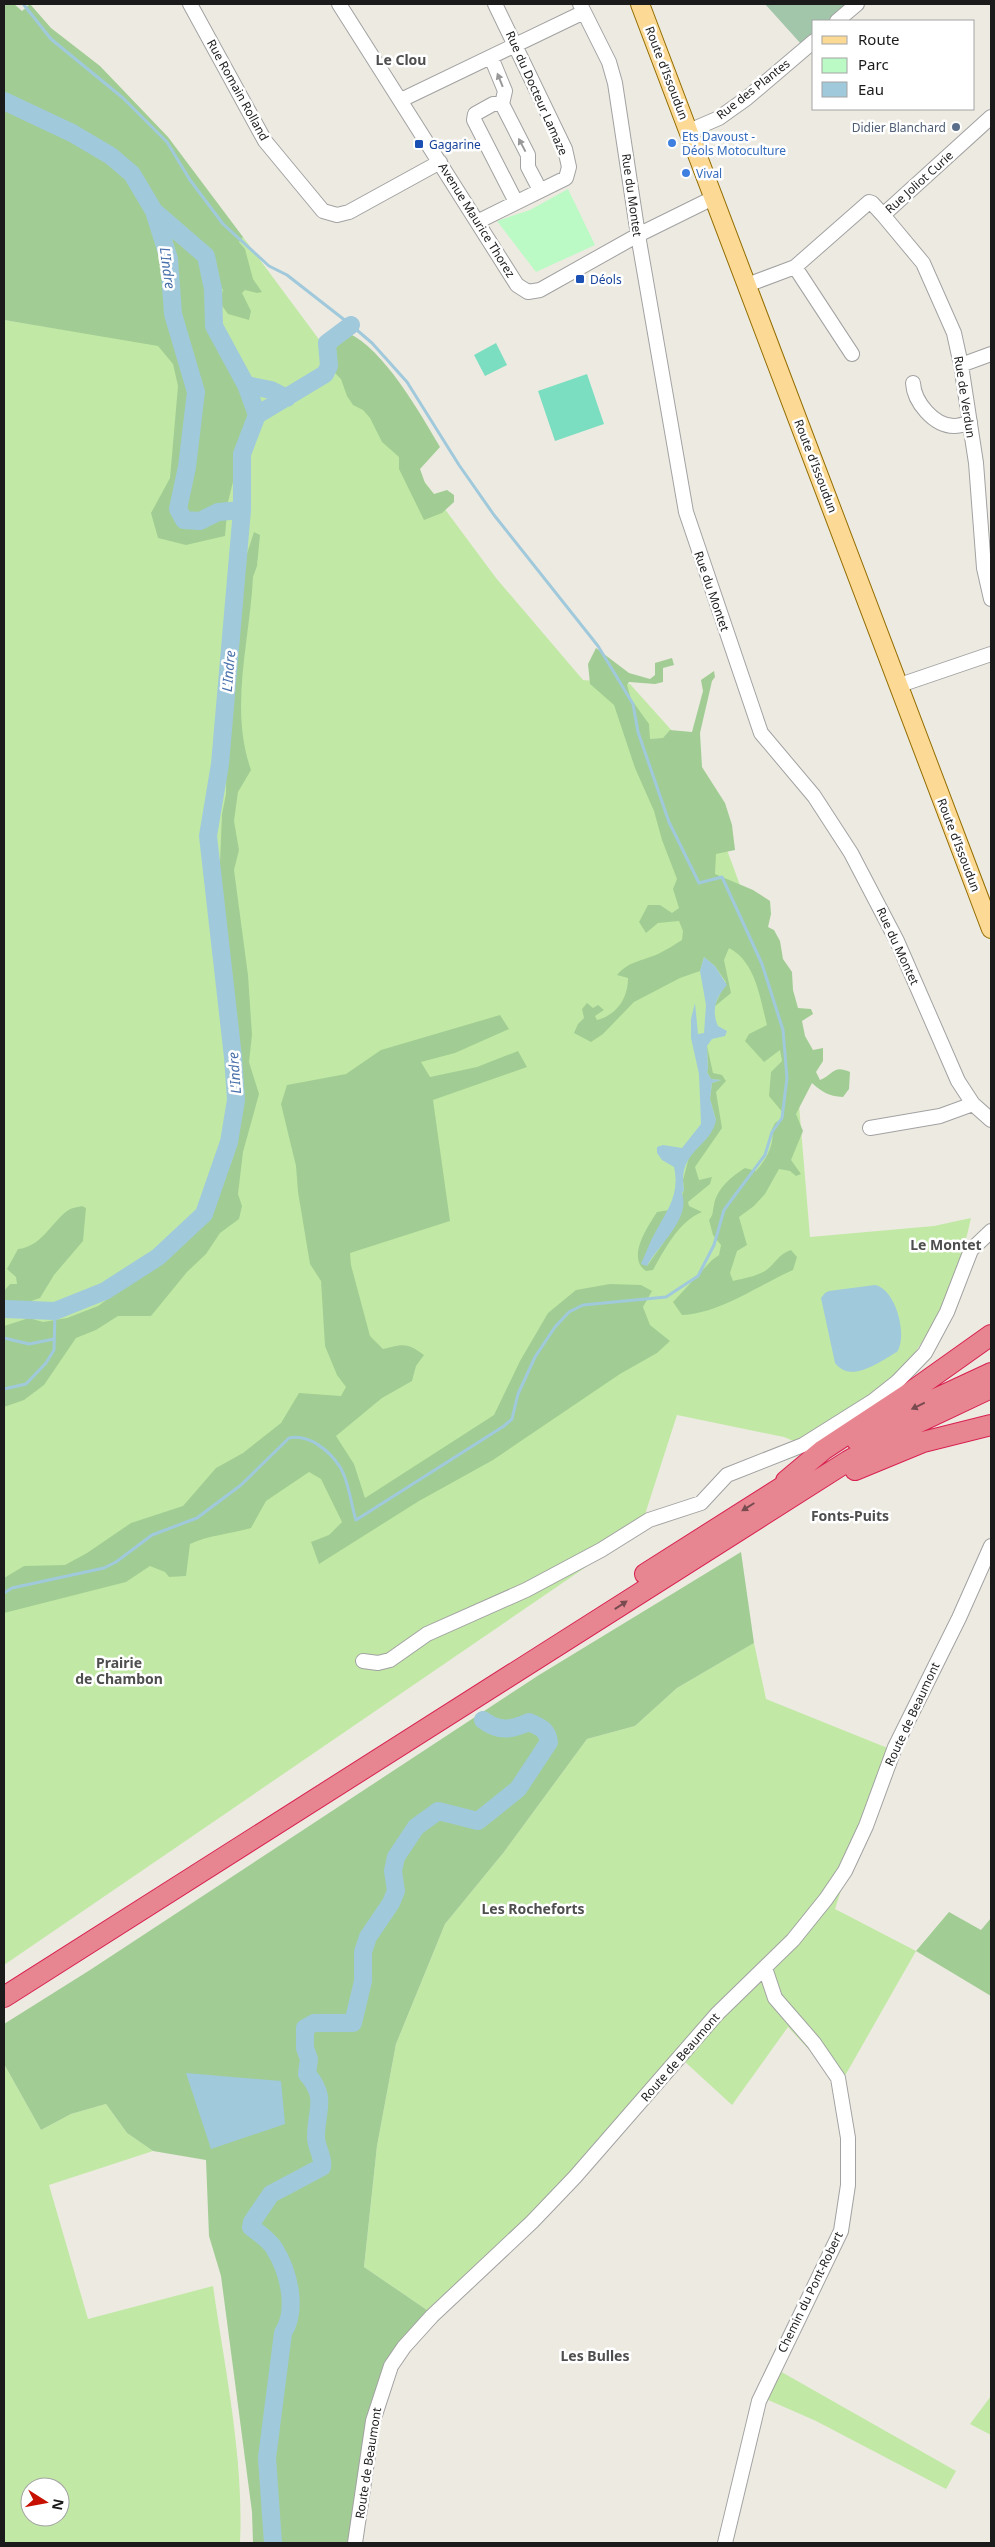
<svg xmlns="http://www.w3.org/2000/svg" width="995" height="2547" font-family="'Noto Sans',sans-serif">
  <style>
    .grass { fill: #c1e9a5; fill-rule: evenodd }
    .forest { fill: #a1cd94 }
    .cemetery { fill: #a1c6aa }
    .park { fill: #bbfac5 }
    .pitch { fill: #7cdec1 }
    .water { fill: #a0c9dc }
    .lines { fill: none; stroke-linecap: round; stroke-linejoin: round }
    .stream { stroke: #a0c9dc; stroke-width: 3 }
    .river { stroke: #a0c9dc; stroke-width: 18 }
    .minor-casing { stroke: #a2a2a2; stroke-width: 16 }
    .major-casing { stroke: #936e00; stroke-width: 20 }
    .highway-casing { stroke: #d82151; stroke-width: 22 }
    .minor { stroke: #fff; stroke-width: 14 }
    .major { stroke: #fdd996; stroke-width: 18 }
    .highway { stroke: #e78690; stroke-width: 20 }
    .oneway { fill: #989898 }
    .oneway2 { fill: #774b50 }
    .service-dot { fill: #5c6f8a; stroke: #fff; stroke-width: 2 }
    .shop-dot { fill: #3f7fe0; stroke: #fff; stroke-width: 2 }
    .transit-dot { fill: #1a4fb4; stroke: #fff; stroke-width: 2 }
    .labels { text-anchor: middle; dominant-baseline: central; stroke-width: 5; stroke-linejoin: round; paint-order: stroke }
    .street-label { font-size: 12px; fill: #1b1b1b; stroke: #fff }
    .service-label { font-size: 12px; fill: #4e5e75; stroke: #fff; text-anchor: end }
    .shop-label { font-size: 12px; fill: #366cbe; stroke: #fff; text-anchor: start }
    .transit-label { font-size: 12px; fill: #164399; stroke: #fff; text-anchor: start }
    .neighbourhood-label { font-size: 14px; font-weight: bold; fill: #4e4e4e; stroke: #fff }
    .water-label { font-size: 14px; font-style: italic; fill: #4871ab; stroke: #fff }
  </style>
  <rect width="100%" height="100%" fill="#edeae1"/>
  <path class="grass" d="M243,237L496,578L583,680L630,684L691,752L766,956L796,1069L810,1237L934,1226L971,1218C961,1266 938,1325 907,1363C885,1391 827,1424 796,1442L784,1437L677,1415L640,1530L4,1965V320L155,344Z
    M754,1643L766,1699L890,1749L863,1822L835,1909L916,1951L842,2081L827,2069L788,2027L732,2105L684,2061L603,2155L429,2330L427,2310L364,2267L377,2146L396,2044L445,1924L504,1852L587,1739L635,1726L677,1688Z
    M4,2064L41,2130L71,2114L106,2104L127,2133L153,2151L49,2185L88,2319L213,2286C225,2370 244,2458 240,2543H4ZM30,2487H60V2517H30Z
    M778,2370L956,2471L946,2489L816,2421L766,2399Z
    M991,2396V2435L970,2424Z"/>
  <path class="forest" d="M4,4H14L22,11L30,4L51,28L100,66L168,137L243,237L239,242L245,249L253,279L262,292L257,293L245,290L242,293L251,311L249,320L228,314L220,303L223,289L211,292C209,303 206,315 208,327C211,344 227,358 236,373C243,385 248,399 250,413L228,502L225,536L186,545L158,538L151,513L170,478L178,386L173,364L158,346L4,320Z
    M348,333C384,349 420,413 440,447L420,469L425,483L434,494L447,490L454,495V502L442,513L424,520L399,469V457L382,442L370,418L363,410L353,405L347,396L341,379L331,369L330,358L332,346Z
    M254,532L260,535L257,566L253,577C250,641 229,707 251,770L238,792L234,821L239,850L234,870L248,975L252,1035L249,1062L259,1094L243,1152L238,1194L242,1206L239,1219L220,1233L206,1254L187,1272L151,1316H118L96,1330L76,1338L44,1385L24,1400L4,1407V1326L29,1318L43,1322L67,1318L98,1306L129,1284L183,1241L212,1208L232,1161L240,1117L239,1075L218,910L222,814L226,794L227,706L234,629L244,563Z
    M596,648L629,673L650,679L655,675V663L672,658L674,665L663,668V682L655,684L629,682L627,685L631,699L649,724L650,739L663,738L670,730L692,732L703,691L701,680L714,671L715,677L712,681L700,733L702,767L725,803L732,825L735,850L716,854L715,874L753,890L770,901L771,914L768,927L774,930L780,941L783,959L792,972L793,990L798,1008L811,1009L813,1014L802,1021L805,1036L813,1050L823,1048V1061L816,1072L820,1080C833,1075 833,1064 850,1072L849,1089L843,1097C828,1096 822,1092 812,1083L796,1114L803,1131L791,1160L801,1174L796,1176L790,1171L779,1169L765,1194L754,1206L739,1217L747,1245L737,1251L730,1273L733,1281C745,1278 761,1276 770,1267C778,1259 780,1254 791,1250L797,1257L793,1270C759,1285 719,1314 682,1315L673,1302L712,1260L719,1255L721,1245L713,1235L709,1220C714,1214 712,1212 714,1205C717,1188 732,1176 745,1168L756,1171C766,1160 775,1144 772,1129L775,1123L783,1118L784,1114L769,1096L771,1072L782,1061L780,1050L764,1062L745,1041L749,1034L767,1025C760,999 756,962 729,948L724,960L731,993L714,1007L726,982L715,966L704,957L700,971L680,978L634,1002L603,1034L591,1042L574,1033L578,1024L584,1018L582,1009L587,1003L593,1008L598,1005L604,1010L595,1016L597,1020C617,1015 628,998 628,978L617,975C629,961 642,961 658,954C666,950 674,945 682,940L683,931L679,921L658,923L646,933L639,922L648,905H660L672,913L679,908L673,889L677,879L662,840L654,811L635,768L614,705L590,684L588,664Z
    M500,1015L509,1029L455,1053L421,1062L430,1077L477,1067L518,1051L527,1067L433,1100L450,1221L350,1253L351,1265L370,1336L383,1349C403,1344 407,1342 424,1355L416,1366L412,1381L382,1398L336,1436L354,1464L365,1498L494,1415L520,1361L548,1313L576,1290L610,1284L641,1285L652,1291L643,1307L650,1325L670,1341L657,1353L620,1374L493,1460L419,1501L319,1564L311,1542L329,1535L342,1522L321,1479L309,1472L266,1501L251,1528C231,1534 209,1535 190,1544L186,1576L169,1577L165,1572L150,1566L126,1582L4,1613V1578L24,1566L65,1565L87,1553L131,1523L183,1506L216,1468L243,1453L281,1423L299,1393L341,1396L346,1387L337,1375L325,1346L321,1281L310,1264L298,1192L296,1166L281,1104L287,1085L346,1074L381,1050Z
    M707,1046L713,1073L722,1075L726,1081L716,1092L722,1128L695,1167L699,1180L712,1177L710,1184L688,1202L689,1206L702,1212C679,1221 665,1249 653,1270L646,1271C626,1258 648,1226 657,1212L669,1210L647,1266L664,1242L684,1190L683,1180L690,1153L716,1120L710,1099L712,1083L721,1080L711,1079L707,1072L708,1068Z
    M82,1206L86,1208L83,1241L54,1275L40,1298L20,1305L4,1303V1291L10,1284H17L16,1277L7,1269L18,1249C41,1247 50,1224 67,1211C71,1208 78,1207 82,1206Z
    M741,1552L754,1643L677,1688L635,1726L587,1739L504,1852L445,1924L396,2044L377,2146L364,2267L427,2310L428,2314C418,2324 404,2335 396,2347C363,2397 361,2473 351,2531L347,2543H253L252,2512L221,2276L209,2236L206,2160L153,2151L127,2133L106,2104L71,2114L41,2130L4,2064V2024L90,1970L539,1675Z
    M949,1912L981,1930L991,1918V1996L916,1951Z"/>
  <path class="cemetery" d="M765,4H848L828,21H814V34L802,45Z"/>
  <path class="park" d="M568,189L595,245L536,272L497,221L530,210Z"/>
  <path class="pitch" d="M496,343L507,365L485,376L474,355Z
    M587,374L604,424L555,441L538,391Z"/>
  <path class="water" d="M704,957L715,966L727,985C716,997 711,1010 718,1026L727,1031L725,1036L712,1039L707,1046L708,1069L707,1072L711,1079L721,1080L712,1083L710,1099L716,1120C711,1148 677,1150 684,1190L682,1193C691,1219 658,1245 647,1266L641,1264C646,1253 650,1241 656,1231C668,1209 680,1194 674,1167L662,1160L657,1153V1147L663,1145L682,1148L701,1124L699,1074L691,1038V1019L695,1003L698,1034L704,1033L706,1005L700,971Z
    M875,1285C896,1289 908,1336 897,1352C879,1362 851,1384 835,1363L821,1298L825,1293L829,1291Z
    M186,2073L281,2081L285,2124L211,2149Z"/>
  <g class="lines">
    <path class="stream" d="M4,1338L29,1344L54,1339
      M4,1389L26,1384L46,1363L54,1350L55,1311
      M4,1593L12,1588L104,1568L116,1562L152,1535L197,1518L241,1485L289,1438C309,1434 329,1450 340,1467C349,1481 351,1505 356,1520L504,1426L512,1419L518,1394L535,1357L555,1327L569,1312L583,1305L666,1297L698,1276L714,1245L724,1210L765,1155L772,1132L782,1118L787,1078L783,1030L762,964L722,877L699,883L669,822L638,732L633,704L621,684L598,646L494,515L459,465L407,382L372,343L351,325L287,275L269,266L223,224L190,180L167,142L123,98L51,39L24,5"/>
    <path class="river" d="M4,101L72,133L111,156L132,174L154,211L169,259L173,314L196,392L187,467L178,509L184,520L200,521L218,512L242,510
      M246,385L271,390L287,398
      M257,415L325,374L329,366L327,343L351,325
      M4,1309L55,1311L105,1291L158,1257L204,1214L229,1142L236,1100L233,1057L208,836L220,764L242,510V454L257,415L246,385L214,326L213,289L206,256L154,211
      M273,2543L267,2458L283,2333C298,2309 289,2272 274,2248C269,2240 259,2233 251,2227L252,2222L271,2194L322,2167C324,2157 316,2148 316,2137C316,2110 328,2098 307,2074L309,2059L305,2048V2028L314,2023H353L363,1981V1952L368,1937L391,1903L396,1891L393,1871L396,1857L416,1827L438,1811L478,1821L518,1789L549,1742C547,1729 540,1727 529,1722C511,1730 499,1732 483,1720"/>
    <g class="minor-casing">
      <path id="minor" d="M190,4L265,141L323,211L337,215L349,212L440,162
        M339,4L517,285L528,292L540,290L638,235L715,197
        M580,4L609,62L615,83L638,235L686,512L761,733L814,796L851,853L897,941L958,1081L973,1104L991,1120
        M837,21L857,4
        M491,57L505,91L502,104
        M401,100L584,12
        M689,131L719,118L747,98L814,41
        M516,202L474,120L475,114L493,104H502L528,155V167L540,190
        M883,215L923,263L954,333L961,365L976,463L984,568L991,599
        M479,221L566,178L569,167L565,149L495,4
        M795,267L852,354
        M747,285L795,267L869,202L872,203L883,215L991,117
        M961,365L991,354
        M913,383C914,402 934,426 954,426C959,426 965,424 970,422
        M900,685L991,654
        M870,1128L940,1116L973,1104
        M363,1661L378,1663L390,1660L427,1634L526,1590L601,1550L649,1520L701,1503L727,1475L803,1445L873,1401L897,1382L925,1353L947,1312L971,1250L991,1231
        M355,2543L373,2421L391,2366L404,2347L432,2316L532,2222L575,2177L717,2014L793,1940L826,1899L845,1871L866,1826L895,1747L959,1618L991,1546
        M725,2543L759,2401L841,2231L848,2185V2138L838,2078L814,2043L775,1998L765,1968"/>
    </g>
    <g class="major-casing">
      <path id="major" d="M640,4L991,929"/>
    </g>
    <g class="highway-casing">
      <path id="highway" d="M857,1441L905,1413L991,1373
        M855,1470L923,1442L991,1425
        M786,1481L823,1450L908,1394L991,1335
        M645,1574L798,1477
        M4,1997L848,1461L917,1423L991,1388"/>
    </g>
    <use href="#minor" class="minor"/>
    <use href="#major" class="major"/>
    <use href="#highway" class="highway"/>
  </g>
  <defs><path id="oneway-solid" d="M-6-.8H1V-3.2L6.5 0L1 3.2V.8H-6Z" transform="scale(1.25)"/></defs>
  <g class="oneway">
    <use href="#oneway-solid" transform="translate(500 80) rotate(-112)"/>
    <use href="#oneway-solid" transform="translate(522 145) rotate(-118)"/>
  </g>
  <g class="oneway2">
    <use href="#oneway-solid" transform="translate(918 1406) rotate(154)"/>
    <use href="#oneway-solid" transform="translate(748 1507) rotate(148)"/>
    <use href="#oneway-solid" transform="translate(621 1605) rotate(-33)"/>
  </g>
  <circle class="service-dot" cx="956" cy="127" r="5"/>
  <g class="shop-dot">
    <circle cx="672" cy="143" r="5"/>
    <circle cx="686" cy="173" r="5"/>
  </g>
  <g class="transit-dot">
    <rect x="414" y="139" width="10" height="10" rx="2.5"/>
    <rect x="575" y="274" width="10" height="10" rx="2.5"/>
  </g>
  <g class="labels">
    <g class="street-label">
      <text transform="translate(667 73) rotate(69)">Route d'Issoudun</text>
      <text transform="translate(753 89) rotate(-38)">Rue des Plantes</text>
      <text transform="translate(238 90) rotate(61)">Rue Romain Rolland</text>
      <text transform="translate(537 93) rotate(66)">Rue du Docteur Lamaze</text>
      <text transform="translate(919 182) rotate(-42)">Rue Joliot Curie</text>
      <text transform="translate(632 195) rotate(82)">Rue du Montet</text>
      <text transform="translate(477 220) rotate(58)">Avenue Maurice Thorez</text>
      <text transform="translate(965 397) rotate(81)">Rue de Verdun</text>
      <text transform="translate(816 466) rotate(69)">Route d'Issoudun</text>
      <text transform="translate(712 591) rotate(71)">Rue du Montet</text>
      <text transform="translate(959 845) rotate(69)">Route d'Issoudun</text>
      <text transform="translate(898 946) rotate(65)">Rue du Montet</text>
      <text transform="translate(912 1714) rotate(-65)">Route de Beaumont</text>
      <text transform="translate(680 2057) rotate(-49)">Route de Beaumont</text>
      <text transform="translate(810 2292) rotate(-64)">Chemin du Pont-Robert</text>
      <text transform="translate(368 2463) rotate(-81)">Route de Beaumont</text>
    </g>
    <g class="service-label">
      <text x="946" y="127">Didier Blanchard</text>
    </g>
    <g class="shop-label">
      <text x="682" y="136">Ets Davoust -<tspan x="682" dy="14">Déols Motoculture</tspan></text>
      <text x="696" y="173">Vival</text>
    </g>
    <g class="transit-label">
      <text x="429" y="144">Gagarine</text>
      <text x="590" y="279">Déols</text>
    </g>
    <g class="neighbourhood-label">
      <text x="401" y="59">Le Clou</text>
      <text x="946" y="1244">Le Montet</text>
      <text x="850" y="1515">Fonts-Puits</text>
      <text x="119" y="1662">Prairie<tspan x="119" dy="16">de Chambon</tspan></text>
      <text x="533" y="1908">Les Rocheforts</text>
      <text x="595" y="2355">Les Bulles</text>
    </g>
    <g class="water-label">
      <text transform="translate(168 268) rotate(82)">L'Indre</text>
      <text transform="translate(228 671) rotate(-85)">L'Indre</text>
      <text transform="translate(234 1073) rotate(-94)">L'Indre</text>
    </g>
  </g>
  <rect width="995" height="2547" fill="none" stroke="#1b1b1b" stroke-width="10"/>
  <rect x="812" y="20" width="162" height="90" fill="#ffffff" stroke="#a4a4a4"/>
  <rect x="822" y="36" width="25" height="8" fill="#fdd996" stroke="#a4a4a4"/>
  <text x="858" y="45" font-size="15" fill="#1b1b1b">Route</text>
  <rect x="822" y="58" width="25" height="15" fill="#bbfac5" stroke="#a4a4a4"/>
  <text x="858" y="70" font-size="15" fill="#1b1b1b">Parc</text>
  <rect x="822" y="82" width="25" height="15" fill="#a0c9dc" stroke="#a4a4a4"/>
  <text x="858" y="95" font-size="15" fill="#1b1b1b">Eau</text>
  <g transform="translate(45 2502) rotate(101)"><circle r="24" fill="#ffffff" stroke="#a4a4a4"/>
  <path d="M0-4L9 19L0 12L-9 19Z" fill="#c71000"/>
  <text y="-8" font-size="14" font-weight="bold" text-anchor="middle" fill="#1b1b1b">N</text>
  </g>
</svg>
